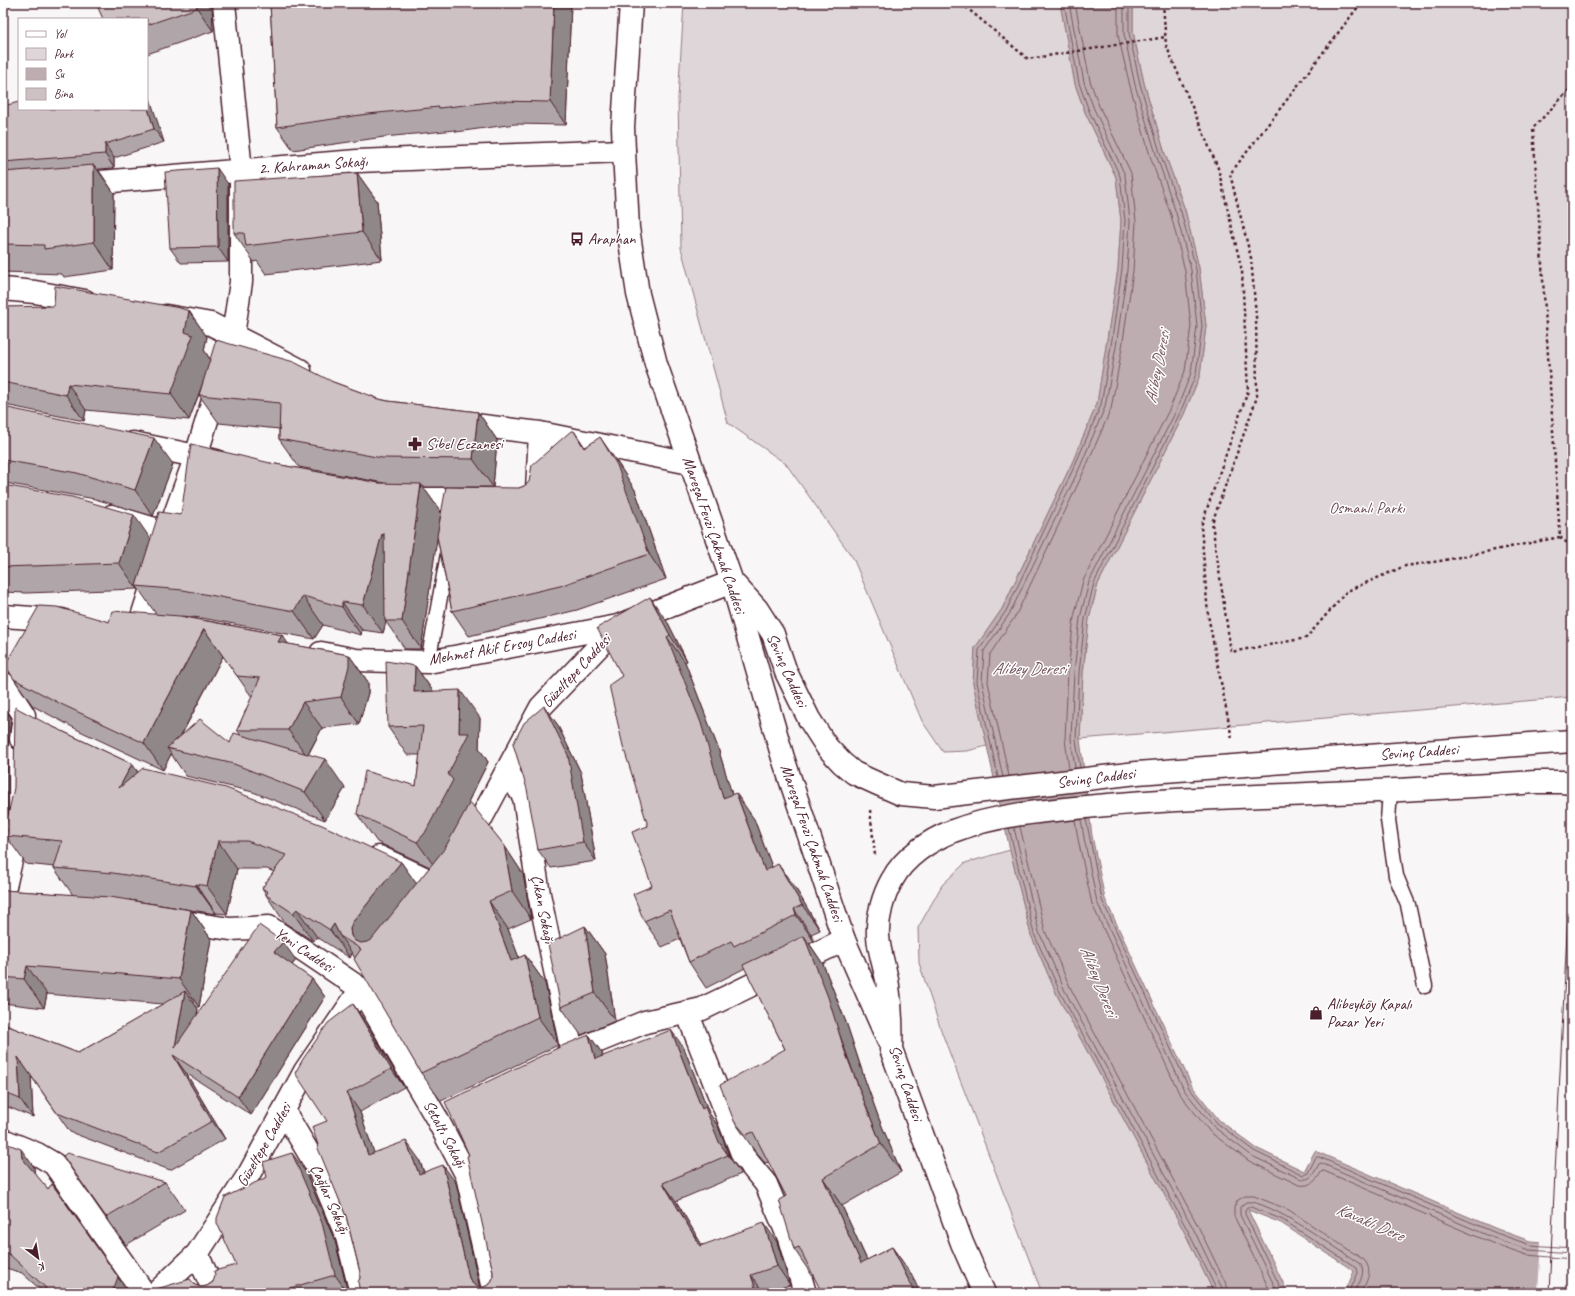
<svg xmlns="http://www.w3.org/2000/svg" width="1575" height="1296" font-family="Caveat,sans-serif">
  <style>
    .green { fill: #ded6d9; stroke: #947a82 }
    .water { fill: #bdadb0; stroke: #8f747b }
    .pier { fill: #f8f6f7 }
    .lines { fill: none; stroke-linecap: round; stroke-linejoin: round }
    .shore { stroke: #785860; stroke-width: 1 }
    .lane-casing { stroke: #4a1f2b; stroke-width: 17 }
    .street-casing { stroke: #4a1f2b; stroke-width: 25 }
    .secondary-casing { stroke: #4a1f2b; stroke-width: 25 }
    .primary-casing { stroke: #4a1f2b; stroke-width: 25 }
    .path { stroke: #4a1f2b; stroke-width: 2.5; stroke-dasharray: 3 3; stroke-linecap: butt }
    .lane { stroke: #fff; stroke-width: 14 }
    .street { stroke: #fff; stroke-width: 22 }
    .secondary { stroke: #fff; stroke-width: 22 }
    .primary { stroke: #fff; stroke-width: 22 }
    .tram { stroke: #4a1f2b; stroke-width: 1 }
    .wall { fill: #b0a6a9; stroke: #4a1f2b; fill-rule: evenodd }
    .shaded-wall { fill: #908789; stroke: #4a1f2b }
    .building { fill: #cdc1c4; stroke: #4a1f2b }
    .labels { text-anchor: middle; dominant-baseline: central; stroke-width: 3; stroke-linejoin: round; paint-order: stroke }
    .street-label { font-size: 16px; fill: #4a1f2b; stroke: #fff }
    .poi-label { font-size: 16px; fill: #4a1f2b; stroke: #fff; text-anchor: start }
    .park-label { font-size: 16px; fill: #6f4d56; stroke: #fff }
    .water-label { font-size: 17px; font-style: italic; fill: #72515a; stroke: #fff }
  </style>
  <rect width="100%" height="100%" fill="#f8f6f7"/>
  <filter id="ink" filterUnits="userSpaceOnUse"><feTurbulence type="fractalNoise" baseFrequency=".025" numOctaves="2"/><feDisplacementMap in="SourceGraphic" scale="8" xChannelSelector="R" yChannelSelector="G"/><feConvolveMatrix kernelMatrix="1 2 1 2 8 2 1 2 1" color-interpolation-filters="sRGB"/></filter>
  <g filter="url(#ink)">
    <path class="green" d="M684,3H1060L1075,84L1085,112L1116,177L1121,221L1118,269L1097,404L1072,463L1002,609L975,648L973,683L987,746L967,751L943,752L922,721L853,558L786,464L728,423L681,248L678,98Z
      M1133,3H1572V697L1080,739L1083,673L1089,619L1098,584L1184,414L1200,375L1206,326L1199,268L1185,210L1165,154L1144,83L1133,32Z
      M1010,850L1031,935L1057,995L1185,1233L1214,1293H1042L942,1033L919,963L918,928L942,885L965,863Z"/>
    <path class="water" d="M1060,3H1133V32L1144,83L1165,154L1185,210L1199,268L1206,326L1200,375L1184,414L1098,584L1089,619L1083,673L1080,739L1092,836L1105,899L1192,1086L1219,1120L1256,1148L1304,1171L1315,1151L1497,1229L1530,1241L1572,1244V1293H1345L1354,1271L1281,1223L1248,1210L1288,1293H1214L1185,1233L1057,995L1031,935L1010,850L973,683L975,648L1002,609L1072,463L1097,404L1118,269L1121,221L1116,177L1085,112L1075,84Z"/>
    <path class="pier" d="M1541,1240L1572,1242V1293H1538Z"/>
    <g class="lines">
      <path class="shore" d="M1075,768L1071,739L1074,672L1080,618L1089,582L1176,411L1191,373L1197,326L1191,270L1176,213L1157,157L1135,85L1124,34V3
        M1080,768L1076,739L1079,673L1085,619L1094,583L1180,413L1196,374L1202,326L1196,269L1181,212L1161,156L1140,84L1129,33V3
        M1069,769L1065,739L1068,672L1074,617L1083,581L1170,408L1185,371L1191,326L1185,271L1171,215L1151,159L1130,86L1118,35V3
        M1009,776L988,682L990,654L1016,615L1085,469L1111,409L1122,348L1133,271L1136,222L1131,173L1099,106L1090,81L1075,3
        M998,777L977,682L979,650L1006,611L1075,465L1101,405L1111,346L1122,269L1125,221L1120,176L1089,111L1079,83L1064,3
        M1003,777L982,682L984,651L1010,613L1080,467L1105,407L1116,347L1127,270L1130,221L1125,175L1094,109L1084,82L1069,3
        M1081,819L1084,838L1097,902L1184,1090L1214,1127L1252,1156L1301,1179C1312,1181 1314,1172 1319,1164L1321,1163L1494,1238L1529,1250L1572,1253
        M1086,819L1102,900L1189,1088L1217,1123L1254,1151L1303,1175L1308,1173L1316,1157H1319L1496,1233L1530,1245L1572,1248
        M1075,820L1078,839L1092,904L1179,1093L1210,1132L1249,1161L1299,1185C1311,1187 1316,1181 1322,1171H1324L1492,1243L1527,1255L1572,1259
        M1020,827L1045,931L1071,989L1198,1226L1227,1286L1229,1293
        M1009,828L1034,934L1061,994L1188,1231L1218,1293
        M1014,828L1039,932L1065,991L1193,1228L1222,1288L1223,1293
        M1271,1293L1234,1216V1207L1238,1200L1245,1196H1254L1289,1210L1364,1260C1374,1271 1366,1282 1361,1293
        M1278,1293L1240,1215V1207L1246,1202C1266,1198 1341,1251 1360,1264C1367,1273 1358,1284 1354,1293
        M1283,1293L1245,1214V1210L1247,1207H1251L1283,1220L1357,1268L1358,1273L1349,1293"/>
      <g class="lane-casing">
        <path id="lane" d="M428,662L448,554
          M1390,791L1388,820L1396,876L1408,905L1425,986"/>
      </g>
      <g class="street-casing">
        <path id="street" d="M76,184L357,161L624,151
          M3,289L35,292L85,301
          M166,316L211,324L300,370
          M458,423L540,433L690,463
          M133,443L196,456L165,542
          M216,461L196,456L233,335L241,282V171L224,3
          M537,490L540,433
          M402,499H474
          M112,516L168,533
          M139,626L156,573
          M3,683L24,715L21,739
          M507,771L524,797L539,894L572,1052
          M379,857L441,886
          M3,895L21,818
          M171,920L230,929L269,927L361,989L436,1117L467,1176L494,1293
          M687,1012L743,1156L766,1184L789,1238L805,1293
          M567,1054L645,1022L702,1009L844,940
          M284,1111L320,1172L347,1237L361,1293
          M3,1140L37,1154L54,1164L144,1293
          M197,1254L215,1293"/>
      </g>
      <g class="secondary-casing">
        <path id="secondary" d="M3,616L62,620
          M321,653L356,660L428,662L618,626L732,582
          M468,843L541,707L618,626
          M156,1293L197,1254L249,1174L305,1071L361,989"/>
      </g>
      <g class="primary-casing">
        <path id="primary" d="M631,3L623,127L624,151L628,228L638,294L656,364L732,582L783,758L844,940L888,1040
          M735,585L757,609L773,634L786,672L809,719L827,747L842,763L854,773L876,783L901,794L934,797L1137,773L1572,741
          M984,1293L962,1243L891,1049C892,1027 891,1007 888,986C886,970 879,953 878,936C877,917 883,896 892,880C904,857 930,840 953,831C995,815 1042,811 1086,807C1136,802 1187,799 1237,797C1337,793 1437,789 1536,782H1562L1572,783"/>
      </g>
      <path class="path" d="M961,3L1028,59L1166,37
        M1163,3L1166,45L1218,168L1242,271L1248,391L1201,526L1208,615L1232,739
        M1361,3L1230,174L1251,258L1256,315L1257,397L1212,523L1231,652L1306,638L1347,591L1405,566L1440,561L1560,537L1533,128L1572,87
        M1560,537L1572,547
        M870,810L875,855"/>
      <use href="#lane" class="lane"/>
      <use href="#street" class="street"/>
      <use href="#secondary" class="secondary"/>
      <use href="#primary" class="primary"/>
      <path class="tram" d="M1549,1293L1568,913L1572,895
        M1569,1293L1572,1242"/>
    </g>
    <path class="wall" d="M3,3H14L3,12Z
      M212,3L213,31L147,54V19Z
      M270,3H571L566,125L515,124L456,132L455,130L384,137L293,150L277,127Z
      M3,106L147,109L164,142L114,158V168L98,169L114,193L113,270L64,277L62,274L3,272Z
      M357,173L377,201L382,260L266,274L257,261L254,262L234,233Z
      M228,184V262L181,263L170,248Z
      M3,307L189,311L207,337L204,350L210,359L333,382L374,397L375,398L388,401L478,412L497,440L493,487H423L441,512L438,534L519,488L524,486L585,447L617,462L635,490L666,579L577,610L469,636L452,611L437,537L421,649H405L386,622L383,633L362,630L361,635L323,625L314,639L202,618L182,616L282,635L288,644L349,655L368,682V693L359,724L322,728L308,755L345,788L325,820L253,792L186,776L171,754L163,770L80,731L33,706L14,679L109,622L156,614L138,588L137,589L26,593L3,592V485L151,539L181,515L270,463L379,483H384L299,467L279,439V429L219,423L199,395L204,381L189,420L86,410L84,421L5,405H3ZM223,656L252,697L237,730L241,735L230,743L181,736Z
      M3,407L173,464L153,516L95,499L5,483H3Z
      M668,623L687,661L685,662L718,748L732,795L754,819L772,867L796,889L820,930L811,934L814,941L809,943L823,964L847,1025L864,1077L879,1119L901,1172L842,1206L867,1260L892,1247L912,1275L813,1277L794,1249L786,1196L769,1162L765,1163L754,1150L734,1121L785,1049L745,968L706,988L689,962L680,939L662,947L644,921L652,886L648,826L622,676Z
      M415,666L433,691L480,718L479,748L488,762L468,802L504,845L523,874L531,919L508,929L519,958L525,955L545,983L558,1045L441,1101L421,1073L352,953L350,958L317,937L313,941L285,923L266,895V894L262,888L274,872L267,869H237L227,914L216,913V914L129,900L191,910L211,939L199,1007H196L198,1009L197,1015L296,960L292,965L312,979L325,997L251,1115L186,1073L225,1139L170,1170L70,1132L31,1076L33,1117L3,1105V1024L78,1053L163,1004L47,994L44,1008L3,1003V890L73,895L54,868L55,867L26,864L6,836L7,832L5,829L3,839V706L11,718L8,744V812L49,725L132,764L138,772L401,862L416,884L430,867L377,842L357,814L416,786L420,755H407L388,727Z
      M544,706L557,724L581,773L596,861L551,868L538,850Z
      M585,926L605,954L615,1021L581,1035L561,1007Z
      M353,1004L366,1023L404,1087L360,1112L374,1153L419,1159L424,1172L456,1183L480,1287H484L490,1284L493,1278V1272L469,1155L589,1035L602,1053L603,1056L684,1048L709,1113L718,1126L730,1158L741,1174L676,1201L702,1245L777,1242L790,1285L764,1293H360V1272L346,1216L318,1145L327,1121Z
      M3,1142L34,1167V1173L48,1189L52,1184L129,1293H42L43,1292L22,1273L3,1267Z
      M63,1156L165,1182L185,1210L126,1245Z
      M305,1171L335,1241L348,1293H154L195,1285L201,1287L207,1286L236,1265Z"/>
    <path class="shaded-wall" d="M196,3H212L213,31L197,8Z
      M554,3H571L566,125L550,102Z
      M147,89L164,142L154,129L147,105Z
      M105,144L114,158V168L105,154Z
      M94,165L114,193L113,270L94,242Z
      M217,168L228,184V262L218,247Z
      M357,173L377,201L382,260L362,232Z
      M189,311L207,337L204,350L211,361L189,420L171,394Z
      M68,384L86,410L84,421L66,395Z
      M478,412L497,440L493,487L473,459Z
      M574,431L591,456L584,448Z
      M600,437L617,462L635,490L666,579L649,554Z
      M154,438L173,464L153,516L135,490Z
      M421,484L441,512L421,649L402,621Z
      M134,515L152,541L136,586L138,588L137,589L119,563Z
      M382,534L402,562L385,621L386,622L383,633L363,605Z
      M303,596L323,625L314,639L294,611Z
      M650,597L668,623L687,661L670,635Z
      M342,602L362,630L361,635L342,607Z
      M204,629L223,656L173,750L167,748L171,754L163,770L144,743Z
      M282,635L301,662L278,642Z
      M667,637L685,662L718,748L741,824L723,798Z
      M349,655L368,682V693L359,724L341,697Z
      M415,666L435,694L414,692Z
      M460,690L480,718L479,748L488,762L468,802L473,808L437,870L417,842L459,733Z
      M303,702L322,728L307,756L288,730Z
      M3,706L11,718L8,744V815L3,839Z
      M544,706L557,724L581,773L596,861L583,842Z
      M325,759L345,788L325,820L305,792Z
      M132,764L151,792L119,788Z
      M736,793L754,819L783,896L765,871Z
      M218,841L237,869L227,914L207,886Z
      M504,845L523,874L531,919L512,891Z
      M401,862L421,890L370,963L351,936L350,929L352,923Z
      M778,864L796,889L820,930L802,905Z
      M196,884L216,913V914L196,886Z
      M489,901L508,929L531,989L511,961Z
      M297,909L317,937L313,941L293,913Z
      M794,909L811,934L814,941L796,915Z
      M191,910L211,939L199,1007L179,979Z
      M334,924L340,936L352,953L350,958L330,930Z
      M585,926L605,954L615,1021L595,993Z
      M804,936L823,964L847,1025L864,1077L879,1119L901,1172L881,1144L860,1091Z
      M283,942L296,960L287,970L274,952Z
      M525,955L545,983L558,1045L538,1017Z
      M27,966L47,994L44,1008L24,979Z
      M312,979L325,997L251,1115L238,1097Z
      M185,991L198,1009L188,1064L175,1047Z
      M353,1004L366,1023L404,1087L391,1069Z
      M671,1030L684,1048L709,1113L718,1126L730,1158L719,1142L702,1109Z
      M589,1035L602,1053L608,1078L595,1059Z
      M173,1055L186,1073L225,1139L212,1121Z
      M18,1057L31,1075L33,1117L20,1099Z
      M347,1093L360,1112L381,1173L368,1155Z
      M406,1141L419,1159L431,1193L419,1174Z
      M21,1149L34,1167L35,1176L22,1158Z
      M292,1153L305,1171L335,1241L348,1293L335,1275Z
      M443,1165L456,1183L481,1293L472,1283L469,1278Z
      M823,1178L842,1206L881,1291L861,1263Z
      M663,1183L676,1201L713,1264L700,1246Z
      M52,1184L129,1293H112Z
      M764,1223L777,1242L790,1285L777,1266Z
      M892,1247L912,1275L920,1293H915Z
      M751,1275L764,1293H757Z"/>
    <path class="building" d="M96,3H196L197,8L147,25V19H103Z
      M270,3H554L550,102L499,101L439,108V107L368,114L277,127Z
      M19,102V109H147V105L154,129L105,144V154L3,162V106Z
      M94,165V242L44,249V245L3,244V172Z
      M217,168L218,247L170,248L165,172Z
      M357,173L362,232L246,246L244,233H234V181Z
      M55,286L180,308L189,311L185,332L193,335L171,394L68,384L66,395L3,382V307L54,306Z
      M216,340L294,362L333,382L374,397V398L388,401L478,412L473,459L382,458L279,439L280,403L199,395Z
      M3,407L154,438L135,490L77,473L3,460Z
      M571,431H574L584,448L600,437L617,465L649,554L560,586L452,611L437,536L446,487L519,488L524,486L529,482L532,465Z
      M191,444L270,463L379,483L421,484L402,621H385L384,534H382L363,605L342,602V607L303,596L294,611L183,590L136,586L159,512L181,515Z
      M3,485L72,497L134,515L119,563L3,567Z
      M650,597L670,635L667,637L701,723L723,798L736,793L765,871L778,864L802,905L794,909L796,915L734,946L731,941L689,962L670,910L644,921L633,894L652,886L632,832L648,826L623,746L609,685L622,676L597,628Z
      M39,606L57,607L109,622L112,611L180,616L282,635L278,642L349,655V666L341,697L303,702L288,730H237L260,678L237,676L204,629L144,743L61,704L14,679L5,665Z
      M386,661L415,666L414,692L460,690L459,733H469L448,774L453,780L425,833L417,842L357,814L365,771L416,786L423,726L388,727Z
      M544,706L568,755L583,842L538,850L527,789L513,744L524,723Z
      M15,707L49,725L132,764L119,788L143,768L226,788L322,825L401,862L352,923L350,929L351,936L355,941L361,943L367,942L372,939L445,848L470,802L504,845L512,891L489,901L511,961L525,955L538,1017L421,1073L354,959L361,949L340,936L334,924L330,930L297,909L293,913L266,895L268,892L262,888L286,855L247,841H218L207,886L196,884V886L113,873L54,868L62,841L6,836L7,829H5L14,788Z
      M200,719L230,743L234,733L325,759L305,792L234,764L167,748Z
      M3,890L110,897L191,910L179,979L27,966L24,979L3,977Z
      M259,925L283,942L274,952L312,979L238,1097L173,1055L212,1121L158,1152L57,1113L18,1057L20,1099L3,1092V1024L78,1053L185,991L175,1047Z
      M585,926L595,993L561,1007L548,944Z
      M804,936L828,997L844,1049L860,1091L881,1144L823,1178L861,1263L892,1247L915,1293H822L799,1247L794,1249L779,1200L786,1196L753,1132L746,1135L734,1121L720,1085L785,1049L743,965Z
      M353,1004L391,1069L347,1093L368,1155L406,1141L419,1174L443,1165L469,1278L472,1283L478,1287H484L490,1284L493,1278V1272L467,1156L469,1155L445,1102L564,1045L589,1035L595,1059L671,1030L702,1109L705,1107L719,1142L728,1155L663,1183L700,1246L764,1223L777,1266L751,1275L757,1293H360L358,1282L360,1278V1272L346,1216L317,1146L318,1145L312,1127L327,1121L295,1073L303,1059L328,1023Z
      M3,1142L21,1149L22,1158L48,1189L52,1184L118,1277L112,1293H42L46,1288L9,1254L3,1253Z
      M67,1153L165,1182L106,1217L63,1156Z
      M292,1153L322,1223L335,1275L290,1288L292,1293H154L153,1290L190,1279L195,1285L201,1287L207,1286L213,1282L215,1276L214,1271L236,1265L217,1223V1218L225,1197L267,1177L263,1162Z"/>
  </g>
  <defs>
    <g id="bus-bare" transform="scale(1.08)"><path d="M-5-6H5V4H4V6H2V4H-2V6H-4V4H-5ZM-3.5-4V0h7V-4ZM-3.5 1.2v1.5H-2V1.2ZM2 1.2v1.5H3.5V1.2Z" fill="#4a1f2b" stroke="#fff" stroke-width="2.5" paint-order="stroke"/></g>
    <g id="pharmacy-bare" transform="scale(1.08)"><path d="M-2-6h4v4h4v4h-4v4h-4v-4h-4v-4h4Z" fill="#4a1f2b" stroke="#fff" stroke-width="2.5" paint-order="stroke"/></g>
    <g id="shop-bare" transform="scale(1.08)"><path d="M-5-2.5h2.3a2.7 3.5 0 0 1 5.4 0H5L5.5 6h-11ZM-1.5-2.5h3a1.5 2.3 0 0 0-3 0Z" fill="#4a1f2b" stroke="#fff" stroke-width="2.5" paint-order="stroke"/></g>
  </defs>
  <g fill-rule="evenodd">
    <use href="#bus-bare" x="577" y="239"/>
    <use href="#pharmacy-bare" x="415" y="444"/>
    <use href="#shop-bare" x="1316" y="1013"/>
  </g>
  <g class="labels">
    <g class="street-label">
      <text transform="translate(313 165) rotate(-4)">2. Kahraman Sokağı</text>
      <text transform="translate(714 535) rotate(71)">Mareşal Fevzi Çakmak Caddesi</text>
      <text transform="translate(502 647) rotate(-10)">Mehmet Akif Ersoy Caddesi</text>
      <text transform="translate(787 670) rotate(66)">Sevinç Caddesi</text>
      <text transform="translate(576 671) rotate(-47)">Güzeltepe Caddesi</text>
      <text transform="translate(1419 752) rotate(-4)">Sevinç Caddesi</text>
      <text transform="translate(1096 778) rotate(-7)">Sevinç Caddesi</text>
      <text transform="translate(812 843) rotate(71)">Mareşal Fevzi Çakmak Caddesi</text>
      <text transform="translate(543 909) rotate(79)">Çıkan Sokağı</text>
      <text transform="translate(304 950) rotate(34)">Yeni Caddesi</text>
      <text transform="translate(906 1083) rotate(72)">Sevinç Caddesi</text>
      <text transform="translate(445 1134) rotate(62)">Setaltı Sokağı</text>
      <text transform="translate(264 1145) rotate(-60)">Güzeltepe Caddesi</text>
      <text transform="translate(330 1199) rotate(66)">Çağlar Sokağı</text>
    </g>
    <g class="poi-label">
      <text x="588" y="239">Araphan</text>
      <text x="426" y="444">Sibel Eczanesi</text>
      <text x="1327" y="1004">Alibeyköy Kapalı<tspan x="1327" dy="18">Pazar Yeri</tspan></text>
    </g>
    <g class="park-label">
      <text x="1367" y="508">Osmanlı Parkı</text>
    </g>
    <g class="water-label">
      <text transform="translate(1157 367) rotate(-79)">Alibey Deresi</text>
      <text x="1029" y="668">Alibey Deresi</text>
      <text transform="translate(1099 981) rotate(68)">Alibey Deresi</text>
      <text transform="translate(1370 1222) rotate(23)">Kavaklı Dere</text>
    </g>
  </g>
  <rect width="1575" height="1296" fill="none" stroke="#fff" stroke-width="16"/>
  <rect x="8" y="8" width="1559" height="1280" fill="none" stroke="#4a1f2b" stroke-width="1.5" filter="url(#ink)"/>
  <rect x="18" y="18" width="130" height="92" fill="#ffffff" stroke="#b7a5aa"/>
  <rect x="26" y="31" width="20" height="6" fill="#ffffff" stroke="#b7a5aa"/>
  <text x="54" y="38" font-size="12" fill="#4a1f2b">Yol</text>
  <rect x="26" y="48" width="20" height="12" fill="#ded6d9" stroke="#b7a5aa"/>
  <text x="54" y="58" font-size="12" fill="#4a1f2b">Park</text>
  <rect x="26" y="68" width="20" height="12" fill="#bdadb0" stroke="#b7a5aa"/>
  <text x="54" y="78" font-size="12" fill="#4a1f2b">Su</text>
  <rect x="26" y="88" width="20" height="12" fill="#cdc1c4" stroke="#b7a5aa"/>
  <text x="54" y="98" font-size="12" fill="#4a1f2b">Bina</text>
  <g transform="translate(38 1258) rotate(149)" stroke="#ffffff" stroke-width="3" paint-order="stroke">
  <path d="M0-3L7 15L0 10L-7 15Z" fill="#4a1f2b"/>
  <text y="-6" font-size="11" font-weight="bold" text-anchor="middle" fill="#4a1f2b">K</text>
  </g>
</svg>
